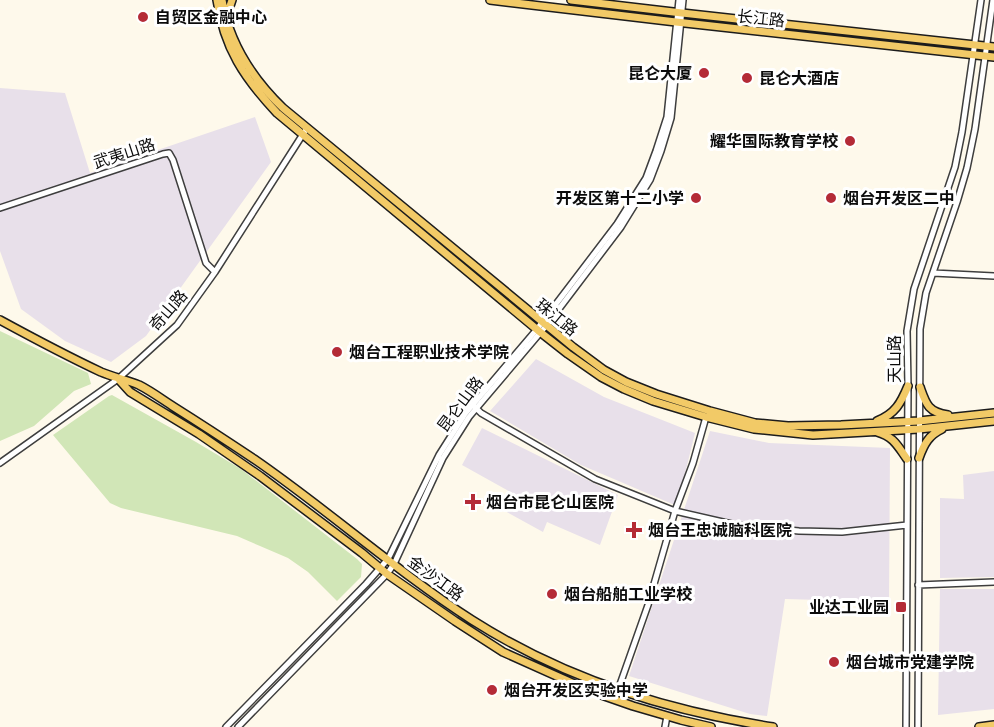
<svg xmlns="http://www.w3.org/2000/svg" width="994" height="727" font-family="Lora,'Noto Sans SC',serif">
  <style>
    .industrial { fill: #e8e0ea }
    .green { fill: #d1e6b7 }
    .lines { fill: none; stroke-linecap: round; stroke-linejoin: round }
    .minor-casing { stroke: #3e3e3e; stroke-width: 8 }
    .major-casing { stroke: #1c1c1c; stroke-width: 10 }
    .minor { stroke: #fff; stroke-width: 5 }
    .major { stroke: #f2ca67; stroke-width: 7 }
    .poi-dot { fill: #b42b37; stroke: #fff; stroke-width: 2 }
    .labels { text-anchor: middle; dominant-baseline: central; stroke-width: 6; stroke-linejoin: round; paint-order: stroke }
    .poi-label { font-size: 16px; font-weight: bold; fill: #0b0b0b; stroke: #fff; text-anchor: start }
    .street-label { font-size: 16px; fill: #0b0b0b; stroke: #fff }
  </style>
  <rect width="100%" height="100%" fill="#fef9eb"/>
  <path class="industrial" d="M0,88L65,93L90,173L255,117L271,162L146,336L111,362L65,341L21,309L0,251Z
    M536,359L604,397L695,433L677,506L581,465L490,411Z
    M482,428L618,495L600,545L547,522L543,532L505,511L514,494L462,465Z
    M710,431L769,443L890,448L889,602L785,599L767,716L750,714L629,676Z
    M994,471V577L940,578V498L964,499L963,475Z
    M940,589H994V709L938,715Z"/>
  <path class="green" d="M0,331L88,373L91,384L74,391L34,426L0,441Z
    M112,395L196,442L241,469L357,559L362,564L361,577L337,601L308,572L288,558L260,546L237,536L121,508L110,503L53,435L109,396Z"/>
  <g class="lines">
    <g class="minor-casing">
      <path id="minor" d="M0,208L163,154L169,153L173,160L206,263L215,272
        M933,273L994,276
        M475,407L481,413L595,479L675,511L736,525L799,531L842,532L907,525
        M0,463L118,379L177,325L215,272L305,131
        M918,585L994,582
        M618,690L648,605L675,511L693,463L706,417
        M226,727L366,584L388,559L439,455L465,414L537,329L617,224L646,178L656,151L667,117L679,0
        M238,727L387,574L394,564L443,458L469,417L546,326L621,227L650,180L661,151L671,118L683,0
        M665,727L667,716
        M906,727L908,386L907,331L914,289L955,167L962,132L981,0
        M918,727L920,329L926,293L957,202L967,168L975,129L993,0"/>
    </g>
    <g class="major-casing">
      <path id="major" d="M217,0C224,48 244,78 277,113L540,332L568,354L601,377L624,389L653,401L706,417L754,429L813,435L919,429L994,421
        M222,0C229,42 253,79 283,108L573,347L604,370L626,382L656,394L710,411L755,423L788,426L841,425L919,421L994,413
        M490,0L676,22L994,57
        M571,0L682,13L994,47
        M228,19V12L232,0
        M0,320C33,338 67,356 101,372C113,377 127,380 139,385C151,391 163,400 174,407C201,424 227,441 254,459C328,510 396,571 472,620C563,678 667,711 773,727
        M120,381L130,392L199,434L260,476L362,553L387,574L455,621L503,652L590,691L633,706L681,720L711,727
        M920,387C926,404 928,412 948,415
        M877,421C895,414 901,403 908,386
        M877,432C894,437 897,445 907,459
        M919,458C924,444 929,435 942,429
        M979,727L994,725"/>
    </g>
    <use href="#minor" class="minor"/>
    <use href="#major" class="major"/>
  </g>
  <g class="poi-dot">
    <circle cx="143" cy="17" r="6"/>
    <circle cx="704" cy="73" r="6"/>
    <circle cx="747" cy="78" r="6"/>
    <circle cx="850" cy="141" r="6"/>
    <circle cx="696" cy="198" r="6"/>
    <circle cx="831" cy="198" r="6"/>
    <circle cx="337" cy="352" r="6"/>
    <path d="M470 493h6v6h6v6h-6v6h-6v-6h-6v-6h6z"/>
    <path d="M631 521h6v6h6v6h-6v6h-6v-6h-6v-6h6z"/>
    <circle cx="552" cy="594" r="6"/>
    <rect x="895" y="601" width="12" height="12" rx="3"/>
    <circle cx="834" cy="662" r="6"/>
    <circle cx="492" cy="690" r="6"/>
  </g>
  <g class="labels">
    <g class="poi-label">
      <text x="155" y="17">自贸区金融中心</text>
      <text x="692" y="73" text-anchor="end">昆仑大厦</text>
      <text x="759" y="78">昆仑大酒店</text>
      <text x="838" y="141" text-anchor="end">耀华国际教育学校</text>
      <text x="684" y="198" text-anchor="end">开发区第十二小学</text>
      <text x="843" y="198">烟台开发区二中</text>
      <text x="349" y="352">烟台工程职业技术学院</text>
      <text x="486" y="502">烟台市昆仑山医院</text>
      <text x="648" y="530">烟台王忠诚脑科医院</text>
      <text x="564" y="594">烟台船舶工业学校</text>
      <text x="889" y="607" text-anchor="end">业达工业园</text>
      <text x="846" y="662">烟台城市党建学院</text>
      <text x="504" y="690">烟台开发区实验中学</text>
    </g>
    <g class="street-label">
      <text transform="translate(761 18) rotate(6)">长江路</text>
      <text transform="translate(124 153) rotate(-18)">武夷山路</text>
      <text transform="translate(168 310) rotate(-49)">奇山路</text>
      <text transform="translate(557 317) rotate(39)">珠江路</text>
      <text transform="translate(894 359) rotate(-90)">天山路</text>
      <text transform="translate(460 404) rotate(-53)">昆仑山路</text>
      <text transform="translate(436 578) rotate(36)">金沙江路</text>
    </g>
  </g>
</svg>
